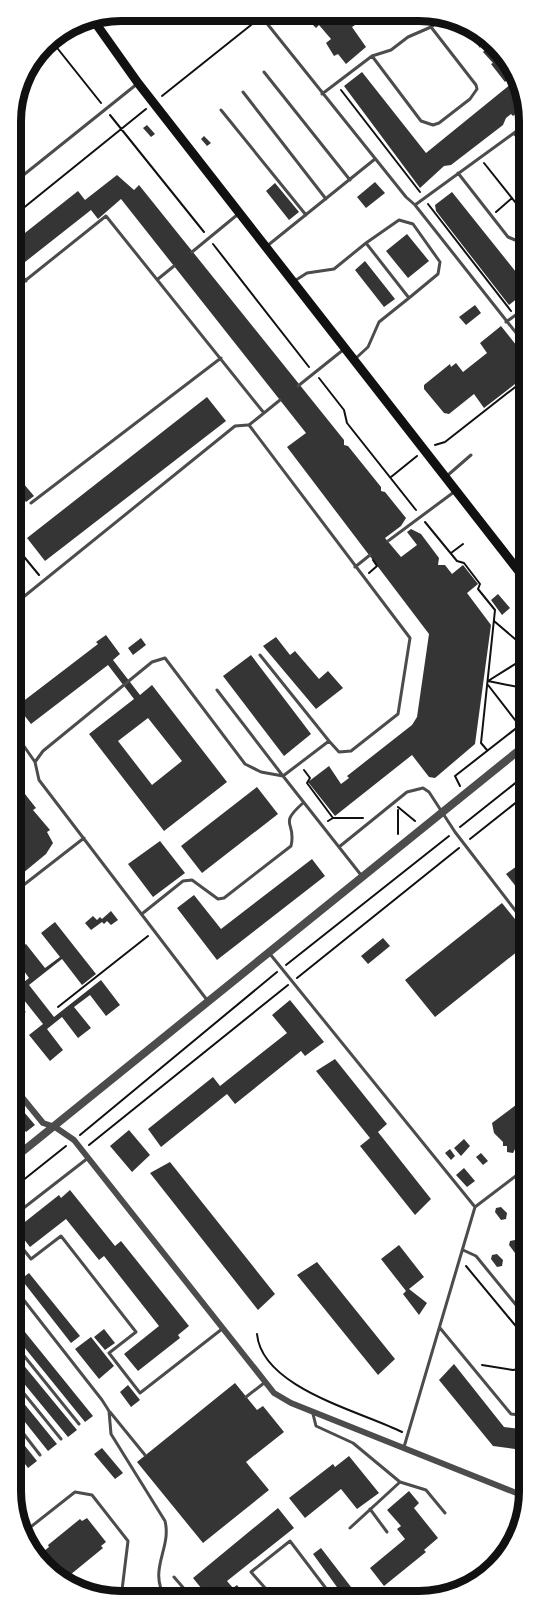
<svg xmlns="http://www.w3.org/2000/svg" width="540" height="1612" font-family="'Golos Text',sans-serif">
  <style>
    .building { fill: #353535; fill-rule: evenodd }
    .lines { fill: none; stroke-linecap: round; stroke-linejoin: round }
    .path { stroke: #111; stroke-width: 2 }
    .service { stroke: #4c4c4c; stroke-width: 3 }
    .minor { stroke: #4c4c4c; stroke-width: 6 }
    .tertiary { stroke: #4c4c4c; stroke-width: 8 }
    .secondary { stroke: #111; stroke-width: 9 }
    .rim { fill: none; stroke: #111; stroke-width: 8 }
  </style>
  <rect width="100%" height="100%" fill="#fff"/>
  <path class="building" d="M307,12H375L352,27L366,47L346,64L338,54L334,56L326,43L331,39L319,25L316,28L305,17L309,14Z
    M404,12H412L419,13L408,17Z
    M461,23L497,43L527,99V105L513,116L511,114L506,118L503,125L451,165L444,166L420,188L344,86L362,72L426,153L511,84L507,80L505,82L491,64L493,63L483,52L485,50L481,46L480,48Z
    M147,125L155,134L151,137L143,128Z
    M204,136L211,143L207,146L201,139Z
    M117,175L134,190L139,185L344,440V445L348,446L381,487V491L385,492L406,518L401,526L385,538L401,557L417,545L407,532L411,529L421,534L439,558L438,565H445L452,574L463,565L478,584L467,593L491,625L475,744L435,778L429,777L412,755L335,816L308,782L329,766L341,784L349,778L347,776L412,725L417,717L429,634L287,447L306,433L121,199L98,219L91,210L11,273V244L78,191L85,200Z
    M375,182L385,193L366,208L357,197Z
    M275,183L299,212L289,220L266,191Z
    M452,192L516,272L528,263V290L509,305L436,211L435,205Z
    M407,234L429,261L408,278L386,251Z
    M365,261L395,299L384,307L355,270Z
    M475,305L481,313L466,325L459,317Z
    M501,326L528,360V374L484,408L474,394L449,414L444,413L424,389V385L450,364L451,367L456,363L463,372L487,353L480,343Z
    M207,397L226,421L45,561L27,538Z
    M23,483L34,496L26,502L16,489Z
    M498,594L510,608L502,615L491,600Z
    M521,621L527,629L523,631L517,624Z
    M106,635L120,654L113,660L140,695L152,685L227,782L164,831L89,734L134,699L108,665L31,724L17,706L98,644L96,642ZM148,718L182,761L152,785L118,741Z
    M276,637L290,655L295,651L319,679L328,671L343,688L316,709L263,646Z
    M141,638L146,645L133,655L128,648Z
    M251,655L311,734L284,756L223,676Z
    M14,780L36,808L33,810L50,830L47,832L53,843L46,854L17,878L15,876L12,878V843L22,835L12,826Z
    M257,787L278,814L202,873L181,846Z
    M160,841L185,873L153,897L128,864Z
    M528,858V902L506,874Z
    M312,859L325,876L217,960L177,908L194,895L221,929Z
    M502,903L519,924L528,917V943L435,1017L405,980Z
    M111,911L118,920L111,925L107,921L104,924L102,922L91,930L85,923L93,916L97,920L100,917L102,919Z
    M55,922L96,974L82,985L62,959L29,985L54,1017L101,980L120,1005L106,1016L90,995L74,1007L91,1028L78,1038L62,1017L47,1029L63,1050L50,1061L29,1035L43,1024L20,995L12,1001V985L15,989L29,978L12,954L26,944L45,968L60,957L41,933Z
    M383,938L390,946L368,964L361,956Z
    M290,1000L324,1042L305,1056L301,1051L235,1104L227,1094L161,1147L148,1129L213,1077L220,1086L287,1033L272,1015Z
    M335,1059L387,1124L378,1132L431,1199L415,1215L360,1146L370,1138L316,1071Z
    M529,1095V1141L520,1145V1148L516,1147L513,1153L507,1152V1146H503V1142L494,1133L492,1123Z
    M18,1105L35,1125L26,1132L12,1115V1110Z
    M129,1130L150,1155L132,1172L110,1146Z
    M464,1139L470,1146L461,1156L454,1148Z
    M450,1149L455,1156L451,1160L445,1153Z
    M481,1153L488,1161L483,1165L476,1157Z
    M170,1162L275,1294L258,1310L150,1173Z
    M464,1168L475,1181L467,1187L456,1175Z
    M70,1190L115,1246L121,1241L189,1326L178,1335L180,1338L138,1371L124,1354L159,1326L104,1256L99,1260L66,1219L30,1247L16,1229L59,1195L61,1198Z
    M501,1207L507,1213L506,1219L501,1220L495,1212L496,1208Z
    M515,1240L521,1247L520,1252L515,1253L509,1245L510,1241Z
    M399,1245L424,1277L409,1289L427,1303L419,1315L403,1294L406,1291L381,1259Z
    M497,1254L503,1260L502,1266L497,1267L491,1259L492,1255Z
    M317,1262L395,1359L378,1375L297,1275Z
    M29,1273L80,1336L71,1343L21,1279Z
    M12,1316L93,1416L85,1422L12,1332Z
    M104,1329L115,1343L105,1350L94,1337Z
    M91,1337L114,1366L99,1379L75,1349Z
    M12,1351L77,1430L68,1437L12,1369Z
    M454,1364L504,1427L529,1430V1451L493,1446L439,1380Z
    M235,1383L257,1410L263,1406L284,1432L246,1462L269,1490L203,1543L137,1462Z
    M128,1385L140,1400L131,1407L120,1392Z
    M13,1390L57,1444L48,1451L13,1407Z
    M13,1431L37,1461L28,1468L13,1448Z
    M102,1448L123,1473L115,1479L94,1454Z
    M349,1456L379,1493L357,1509L341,1489L305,1518L289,1498L333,1464L335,1467Z
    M13,1468L18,1475L13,1480Z
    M409,1491L419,1503L414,1508L438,1538L424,1550L426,1552L384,1586L370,1568L405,1539L397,1529L401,1526L387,1510Z
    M278,1508L294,1528L227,1581L233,1588L237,1585L248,1599H210L193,1578Z
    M87,1518L106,1542L101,1546L103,1548L70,1575L68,1572L63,1576L44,1551L49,1547L48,1545L80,1519L82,1521Z
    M321,1548L351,1587L342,1594L313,1554Z"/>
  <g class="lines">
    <path class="path" d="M46,40L54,44L101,103
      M341,90L420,192
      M162,96L256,21
      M110,115L204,232
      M484,163L527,217
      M428,204L511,311
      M496,212L512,198
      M11,218L146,109
      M213,244L309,367
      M319,378L344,410L347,423L416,510
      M435,445L445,442L528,377
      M391,477L417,456
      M425,522L457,561L464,563L480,584L478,589L495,610L481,743L487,750
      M11,541L39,575
      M451,553L463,544
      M369,573L377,566L373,560
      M494,621L528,650
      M488,681L528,656
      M488,681L528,689
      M488,685L519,725
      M304,770L310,778L307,783L333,818
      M460,786L455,776L528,719
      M398,807L415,821
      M398,810V834
      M328,821L333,818H363
      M460,827L528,773
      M470,839L528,793
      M286,965L449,836
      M297,978L459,848
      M58,1007L148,936
      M80,1135L277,972
      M89,1145L288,985
      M12,1189L66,1146
      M466,1266L529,1342
      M257,1334C262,1388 360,1411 402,1432
      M482,1365L513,1370L529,1367"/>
    <path class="service" d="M257,11L406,197L415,205L528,348
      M261,17L268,12
      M372,56L391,50L408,37L431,27
      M264,72L350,180
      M243,92L326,199
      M322,94L372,56L421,121L433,125L439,123L470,99L477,89L476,85L431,27L446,15
      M221,110L306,215
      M527,123L514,133L527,149
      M458,173L508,237L520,242L528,239
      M11,185L137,84
      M415,205L514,133
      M366,243L399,220L413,224L440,262L438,274L409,298
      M267,246L375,159
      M192,252L237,215
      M16,269L26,281
      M158,279L174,266
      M296,280L307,273L334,269L366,243L409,298L379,322L368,347L355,359
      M11,292L106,216L264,413L249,425L410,638L398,714L351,751L339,752L329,741L283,776L361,875
      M506,322L528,306
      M298,386L343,350
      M264,413L280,400
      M448,475L471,455
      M31,503L221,358
      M388,541L454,492
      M355,567L370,555
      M11,607L235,426L248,425
      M260,655L329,741
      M12,729L35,762
      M339,847L407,792L423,788L429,792L455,832L528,927
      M12,894L84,838
      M143,913L183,881L192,880L218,899L224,898L291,846C297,821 277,826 303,803
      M270,954L475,1207
      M207,1000L39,780L35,762L43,751L152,662L165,658L245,764L261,772L283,776L217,690
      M12,1022L24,1012
      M12,1217L88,1158
      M12,1235L31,1259L61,1236L136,1332L109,1353L140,1393L222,1329
      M463,1250L476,1256L529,1321
      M12,1285L102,1400L109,1411L111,1434L165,1521C172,1549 147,1569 166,1599
      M440,1328L511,1414L529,1416
      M12,1341L79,1424
      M13,1380L61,1439
      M246,1397L264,1383
      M110,1412L145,1455
      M313,1414L316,1426L353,1443L400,1482L350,1528
      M13,1420L40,1455
      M404,1447L475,1207L529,1166
      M13,1458L22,1469
      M400,1482L426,1490L445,1513
      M370,1509L387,1532
      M23,1533L75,1492L92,1495L128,1541L122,1590L118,1599
      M174,1577L193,1599
      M295,1599L283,1591L266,1589L251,1572L290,1541L334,1599"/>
    <path class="minor" d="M12,1085L43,1123L55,1127L74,1140L274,1393L291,1403L529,1498"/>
    <path class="tertiary" d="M12,1160L528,743"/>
    <path class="secondary" d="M94,21L138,83L528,583"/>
  </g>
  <path d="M0 0H540V1612H0ZM121 21H419A100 100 0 0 1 519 121V1491A100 100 0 0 1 419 1591H121A100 100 0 0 1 21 1491V121A100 100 0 0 1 121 21Z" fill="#fff" fill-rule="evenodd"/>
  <path class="rim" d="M121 21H419A100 100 0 0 1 519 121V1491A100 100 0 0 1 419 1591H121A100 100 0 0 1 21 1491V121A100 100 0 0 1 121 21Z"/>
</svg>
